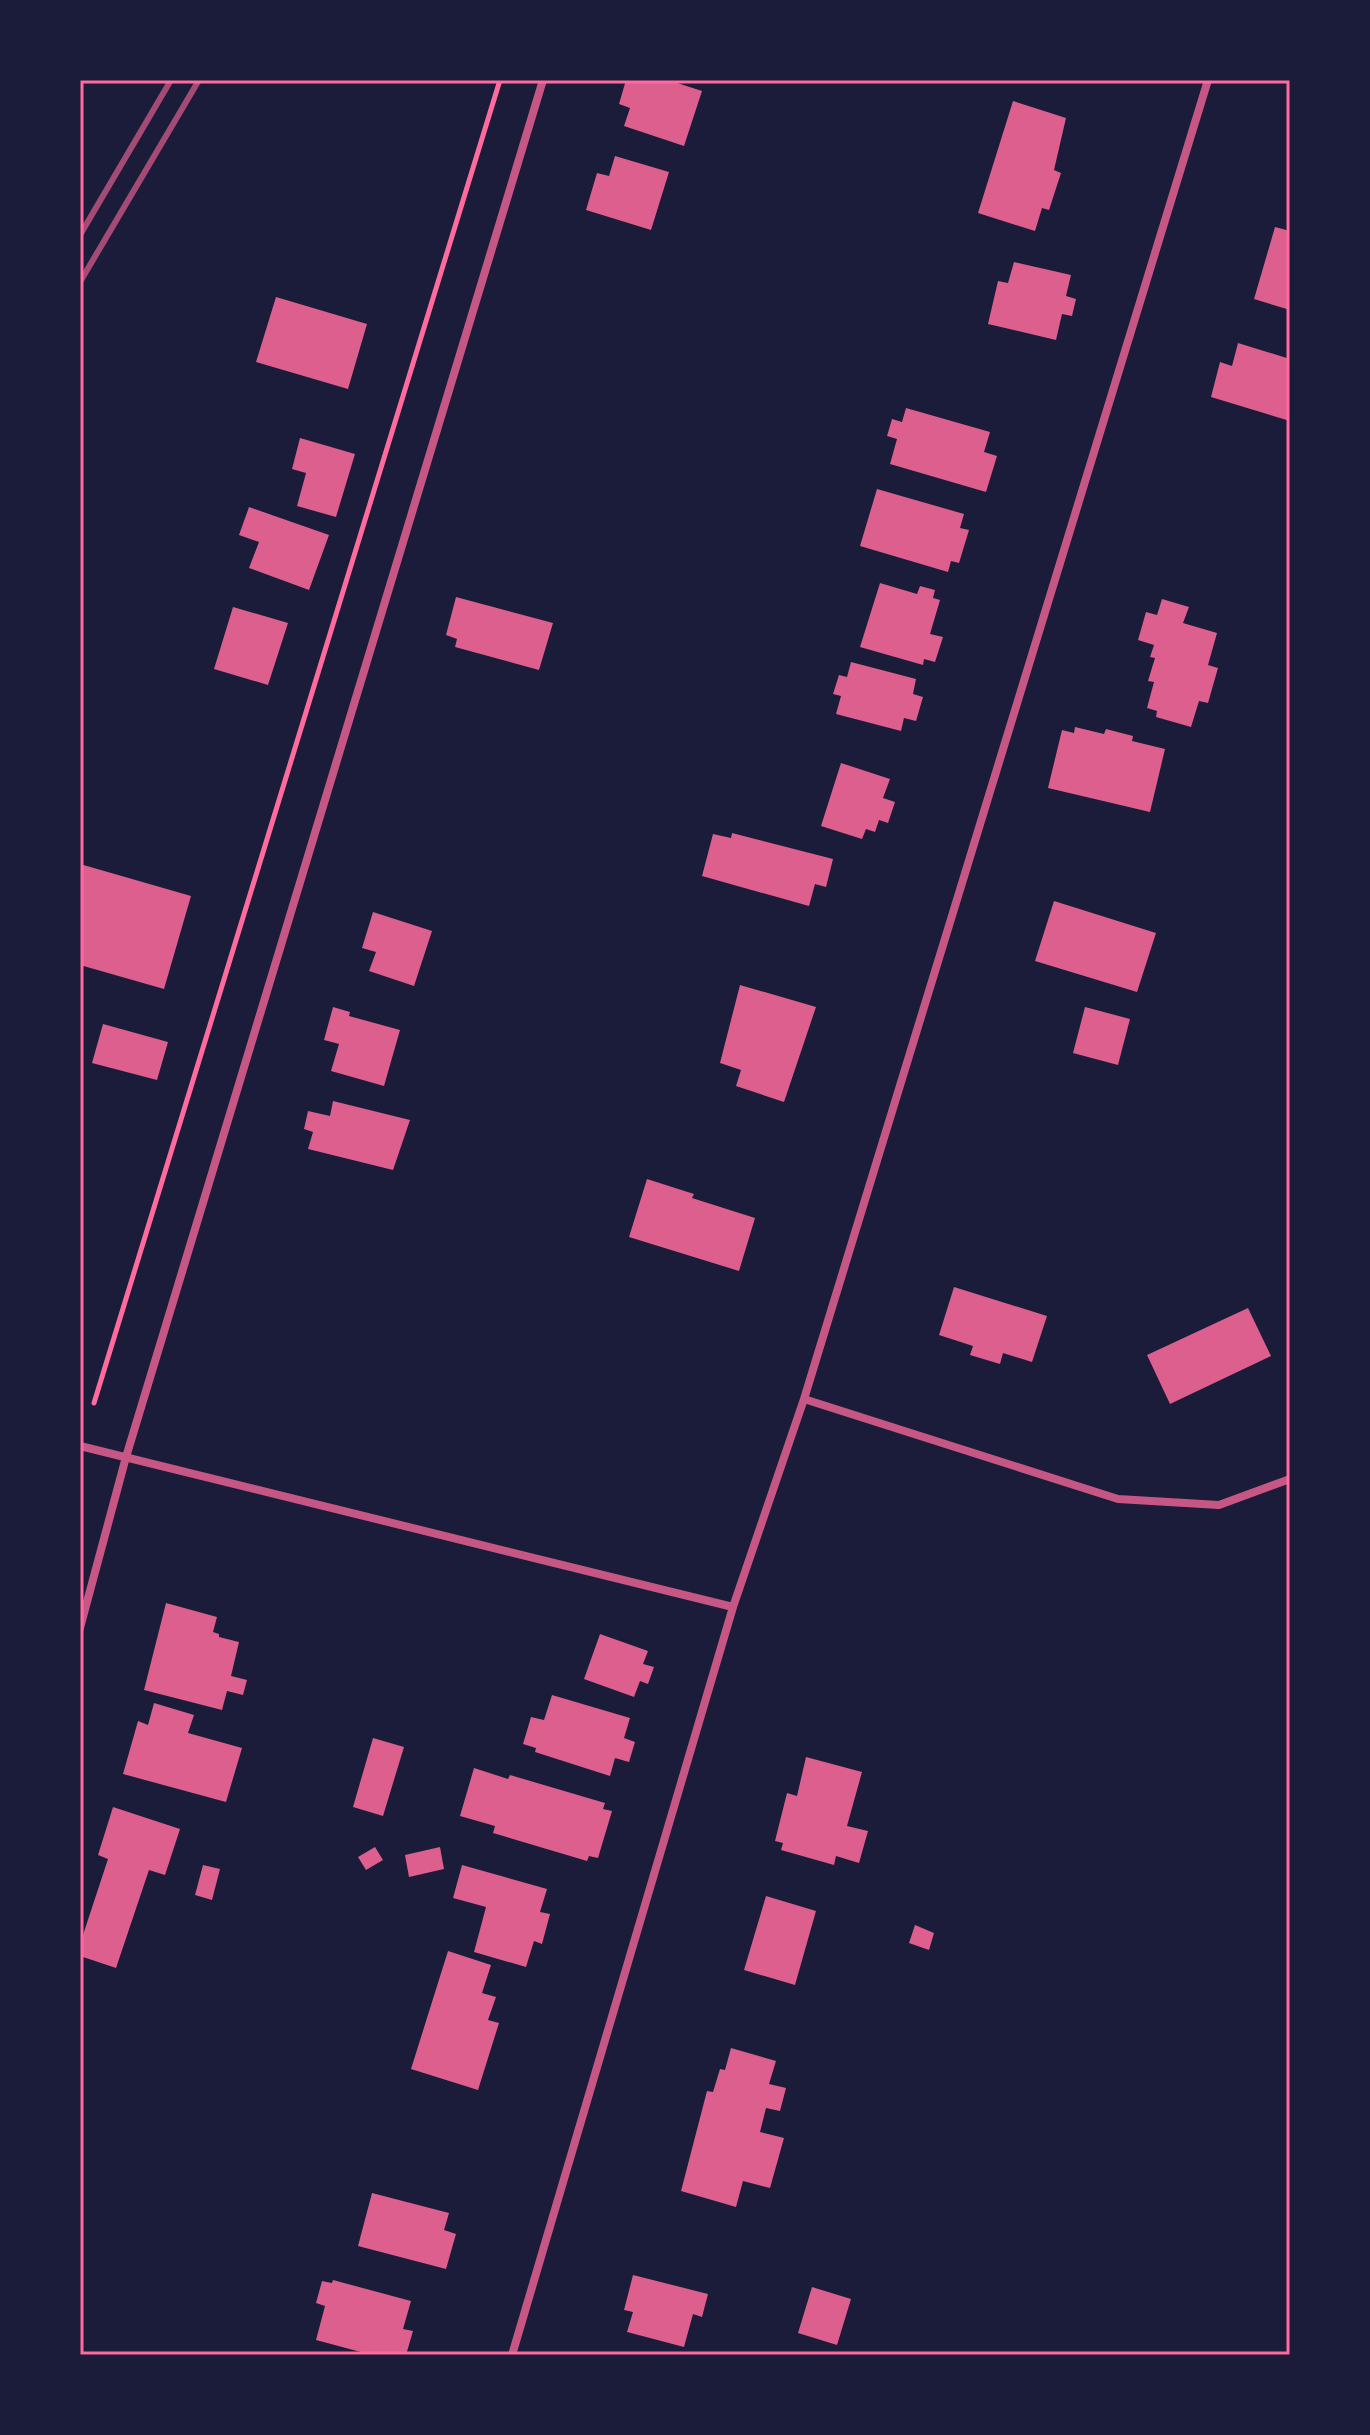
<svg xmlns="http://www.w3.org/2000/svg" width="1370" height="2435" font-family="Manrope,sans-serif">
  <style>
    .building { fill: #dd5f8e }
    .lines { fill: none; stroke-linecap: round; stroke-linejoin: round }
    .path { stroke: #ff6b9d; stroke-width: 5 }
    .minor { stroke: #c65784; stroke-width: 8 }
    .rail { stroke: #a44b75; stroke-width: 6 }
    .neatline { fill: none; stroke: #ff6b9d; stroke-width: 3 }
  </style>
  <rect width="100%" height="100%" fill="#1b1b3a"/>
  <path class="building" d="M626,80H668L702,91L684,146L624,126L630,108L619,104Z
    M1013,101L1066,118L1054,170L1061,173L1049,210L1042,208L1035,231L978,213Z
    M615,156L669,172L651,230L586,210L597,173L609,176Z
    M1275,227L1290,231V310L1254,299Z
    M1014,262L1071,275L1066,296L1076,299L1072,316L1062,314L1056,340L988,324L998,281L1008,283Z
    M276,297L367,324L348,389L256,362Z
    M1238,343L1290,359V421L1211,397L1220,362L1232,366Z
    M906,408L990,432L984,452L997,456L986,492L890,464L897,439L887,436L892,419L902,422Z
    M300,438L355,454L336,517L297,506L306,473L292,469Z
    M877,489L964,514L960,528L969,530L959,563L951,561L948,572L860,546Z
    M249,507L329,535L309,590L249,568L259,542L239,535Z
    M880,583L917,594L920,586L935,590L933,598L940,600L930,634L943,637L935,662L924,659L923,665L860,647Z
    M456,597L553,623L539,670L455,647L457,639L446,635Z
    M1162,599L1189,607L1183,623L1217,633L1208,665L1218,668L1208,703L1199,701L1191,727L1156,717L1157,711L1147,708L1154,682L1148,681L1155,658L1150,657L1154,645L1138,640L1146,612L1157,615Z
    M233,607L288,623L268,685L214,669Z
    M851,662L916,679L913,694L923,697L916,721L904,718L901,731L836,714L841,696L833,694L839,675L847,677Z
    M1075,727L1104,734L1106,729L1133,736L1132,741L1165,749L1150,812L1048,788L1062,730L1074,733Z
    M841,763L890,779L883,798L895,802L888,823L879,820L875,832L866,829L862,839L821,826Z
    M732,833L833,859L826,887L815,884L809,906L702,876L713,834L731,838Z
    M80,864L191,896L164,989L80,965Z
    M1054,901L1156,933L1137,992L1035,961Z
    M373,912L432,931L414,986L369,971L376,952L362,948Z
    M740,985L816,1007L784,1102L736,1086L741,1070L720,1063Z
    M333,1007L350,1012L349,1016L400,1030L384,1086L331,1071L339,1044L324,1040Z
    M1085,1007L1130,1019L1118,1065L1073,1053Z
    M103,1024L168,1042L157,1080L92,1063Z
    M333,1101L410,1120L393,1170L308,1149L313,1132L304,1129L308,1111L330,1116Z
    M647,1179L694,1194L692,1198L755,1218L739,1271L629,1237Z
    M954,1287L1047,1316L1032,1362L1003,1353L1000,1364L970,1355L973,1346L939,1335Z
    M1248,1308L1271,1356L1170,1404L1147,1355Z
    M166,1603L217,1617L213,1632L219,1634V1637L239,1642L231,1676L247,1680L243,1695L227,1691L222,1710L144,1690Z
    M600,1634L648,1651L643,1664L654,1667L648,1684L640,1681L634,1697L584,1679Z
    M552,1695L630,1718L624,1738L635,1742L629,1762L615,1758L610,1776L535,1752L536,1748L523,1744L531,1717L544,1720Z
    M154,1703L194,1715L188,1733L242,1748L226,1802L123,1774L138,1721L148,1725Z
    M373,1738L404,1747L383,1816L353,1807Z
    M806,1757L862,1772L847,1826L868,1831L859,1863L836,1856L834,1865L781,1850L783,1843L775,1841L787,1793L797,1796Z
    M474,1768L508,1779L510,1775L605,1803L603,1809L612,1811L598,1858L589,1856L587,1861L493,1833L495,1826L460,1816Z
    M113,1807L180,1829L165,1875L149,1870L116,1968L80,1956V1944L108,1859L98,1855Z
    M375,1847L383,1860L366,1870L358,1857Z
    M440,1847L444,1869L409,1877L405,1855Z
    M203,1865L220,1869L212,1900L195,1895Z
    M462,1865L547,1889L540,1912L550,1914L542,1944L534,1941L526,1967L474,1952L486,1907L453,1898Z
    M766,1896L816,1911L795,1985L744,1970Z
    M915,1925L934,1933L929,1950L909,1943Z
    M448,1951L491,1965L482,1993L496,1997L488,2020L499,2023L478,2090L411,2069Z
    M731,2048L776,2061L769,2084L786,2088L780,2111L766,2108L760,2132L784,2138L770,2188L743,2181L736,2207L681,2191L707,2091L713,2092L720,2069L725,2070Z
    M372,2193L449,2213L444,2230L456,2234L446,2269L358,2246Z
    M633,2275L708,2294L702,2317L693,2314L684,2347L627,2332L633,2312L624,2310Z
    M333,2280L411,2301L403,2329L413,2331L406,2355H372L316,2340L325,2306L316,2303L322,2281L332,2283Z
    M812,2287L851,2299L837,2345L798,2333Z"/>
  <g class="lines">
    <path class="path" d="M94,1403L500,80"/>
    <path class="minor" d="M804,1399L1118,1499L1219,1505L1290,1479
      M80,1446L733,1607
      M80,1628L126,1457L543,80
      M512,2355L733,1607L804,1399L1208,80"/>
    <path class="rail" d="M80,235L171,80
      M80,282L199,80"/>
  </g>
  <rect width="1370" height="2435" fill="none" stroke="#1b1b3a" stroke-width="164"/>
  <rect x="82" y="82" width="1206" height="2271" class="neatline"/>
</svg>
